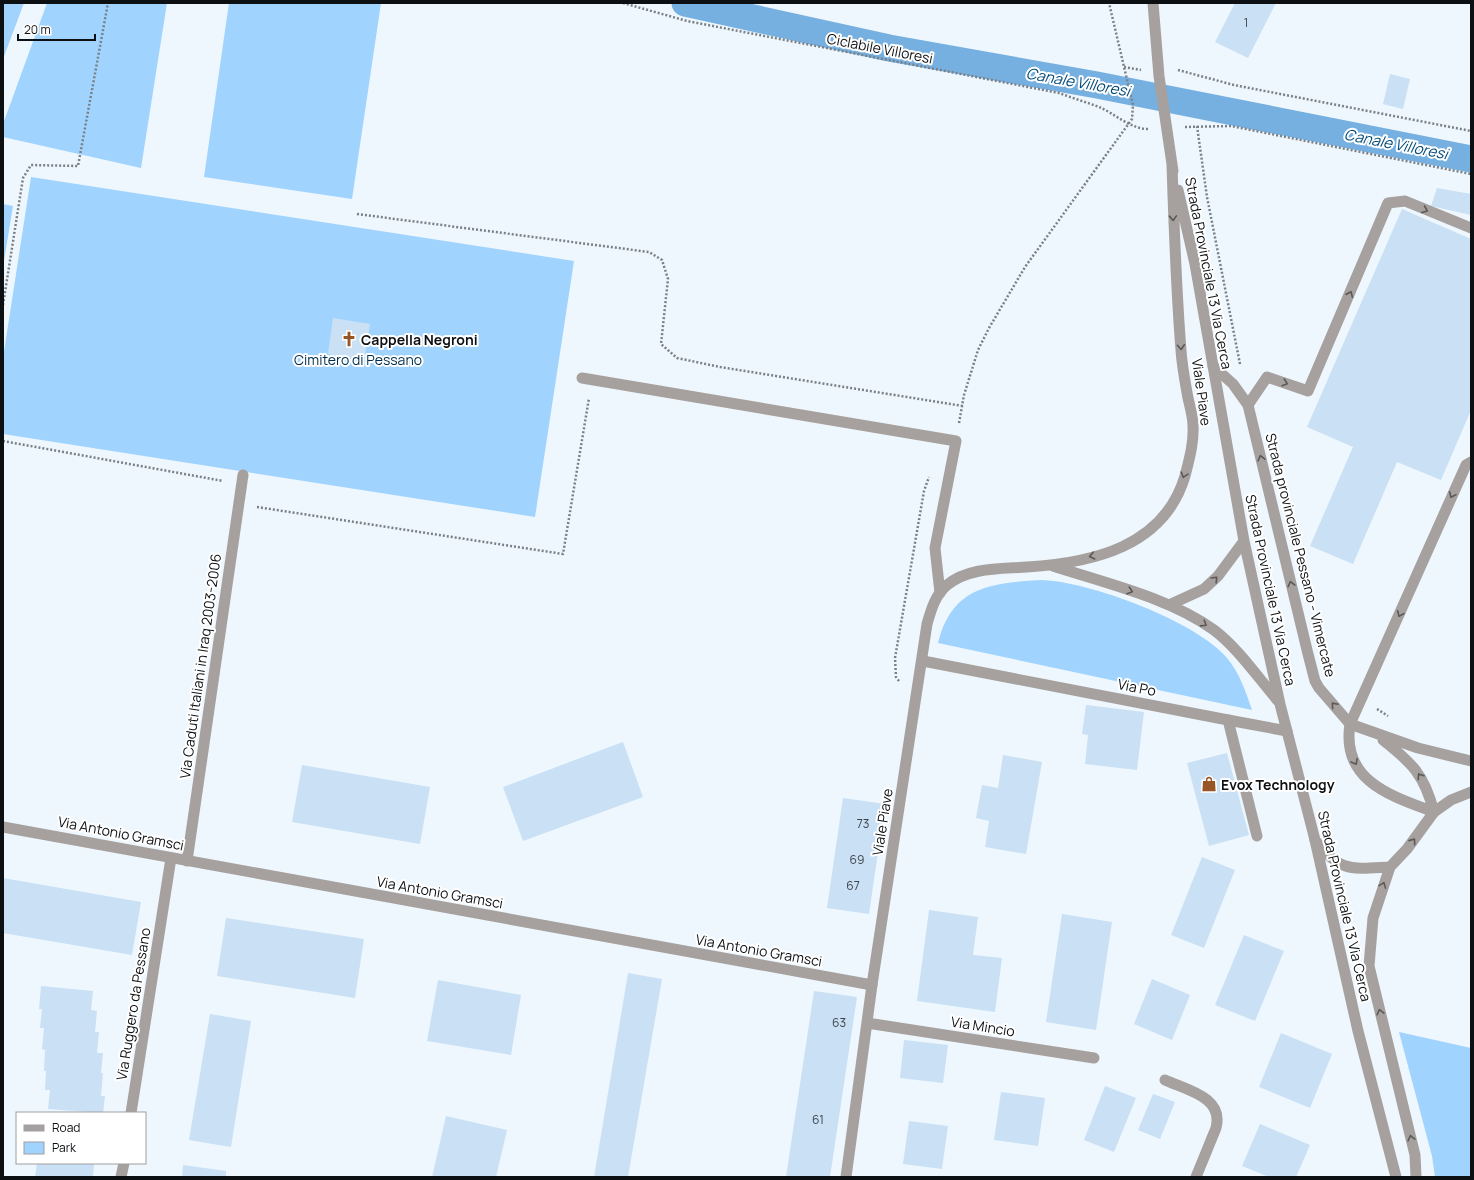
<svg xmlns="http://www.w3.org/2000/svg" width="1474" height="1180" font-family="Manrope,sans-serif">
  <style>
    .green { fill: #a0d3fe }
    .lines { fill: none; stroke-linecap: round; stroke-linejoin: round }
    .canal { stroke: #76b0e0; stroke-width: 27 }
    .building { fill: #c9e0f5 }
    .path { stroke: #7a8085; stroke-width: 2.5; stroke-dasharray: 2 2; stroke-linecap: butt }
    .service { stroke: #a6a19e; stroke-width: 11 }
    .minor { stroke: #a6a19e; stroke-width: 11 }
    .tertiary { stroke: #a6a19e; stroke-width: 11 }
    .oneway { stroke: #5a5858 }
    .labels { text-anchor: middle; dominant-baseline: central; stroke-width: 4; stroke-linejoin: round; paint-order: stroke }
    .number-label { font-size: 12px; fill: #3c444c }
    .street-label { font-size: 14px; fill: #0d1013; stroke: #fff }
    .poi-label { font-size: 14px; font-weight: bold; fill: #0d1013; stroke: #fff; text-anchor: start }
    .park-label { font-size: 14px; fill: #002f4e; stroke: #fff }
    .water-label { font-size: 15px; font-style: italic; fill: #044c79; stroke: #fff }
  </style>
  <rect width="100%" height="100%" fill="#eef7fe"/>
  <path class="green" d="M3,3H24L3,59Z
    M47,3H167L141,168L3,137V124Z
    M229,3H381L352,199L204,177Z
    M31,177L574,261L535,517L3,434V358Z
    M3,204L13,206L3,267Z
    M1041,580C1088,581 1196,621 1227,658C1239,672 1246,692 1252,710L938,643C952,586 991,583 1041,580Z
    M1399,1032L1471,1048V1177H1435L1432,1156Z"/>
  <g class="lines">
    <path class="canal" d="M685,3L889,48L1097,85L1471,159"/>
  </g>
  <path class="building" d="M1235,3H1276L1248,58L1215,42Z
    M1390,74L1410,79L1403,109L1383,104Z
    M1437,188L1471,194V215L1431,206Z
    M1402,209L1471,239V410L1441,480L1397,462L1353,564L1310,546L1353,447L1307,427Z
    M333,318L370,324L364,360L328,354Z
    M1086,705L1144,712L1137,770L1085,764L1088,735L1082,734Z
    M623,742L643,797L523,841L503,787Z
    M1227,753L1249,835L1209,846L1187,763Z
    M1003,755L1042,762L1026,854L985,847L989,821L976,818L982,785L998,788Z
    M302,765L430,787L420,844L292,822Z
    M843,798L885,804L869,914L827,908Z
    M1202,857L1235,870L1204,948L1171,935Z
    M3,878L141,902L132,955L3,933Z
    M929,910L978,917L973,955L1002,958L995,1012L917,1001Z
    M1062,914L1112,922L1096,1030L1046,1022Z
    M226,918L364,939L355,998L217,976Z
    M1244,935L1284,951L1255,1021L1215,1005Z
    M628,973L662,979L628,1177H594Z
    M1152,979L1190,995L1172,1040L1134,1024Z
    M438,980L521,995L511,1055L427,1041Z
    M41,986L93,991L91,1010L97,1011L95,1032H99L97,1053H103L101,1073H103L101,1096H105L103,1113L48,1109L50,1090H45L46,1071H44L45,1050L42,1049L44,1028H40L42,1009H39Z
    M814,991L857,997L830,1177H786Z
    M210,1014L251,1021L231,1147L189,1140Z
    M1281,1033L1332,1054L1310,1108L1259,1087Z
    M904,1040L948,1045L943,1083L900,1078Z
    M1105,1086L1136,1098L1114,1152L1084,1140Z
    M1001,1092L1045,1098L1038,1146L994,1140Z
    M1153,1094L1175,1102L1160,1139L1138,1130Z
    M446,1116L507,1130L496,1177H432Z
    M909,1121L948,1126L942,1169L903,1164Z
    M1260,1124L1310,1145L1296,1177H1269L1242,1166Z
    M37,1163H94L93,1177H35Z
    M183,1165L226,1171V1177H182Z"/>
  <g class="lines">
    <path class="path" d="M623,3L687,21L1059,93C1072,98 1086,102 1099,107C1114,113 1130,129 1148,129
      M1124,67L1141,70
      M1178,70L1234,85L1471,131
      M1197,126L1207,197L1240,364
      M1185,127L1231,126L1471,174
      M357,214L649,252L662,260L668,279L661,344L677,358L720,367L963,406
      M3,305L23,178L31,165L78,166L108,3
      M959,423L964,395L978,350L989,328L1025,267L1132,119L1133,105L1109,3
      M3,441L223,481
      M257,507L563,554L589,398
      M899,681L896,677L895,658L924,491L929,477
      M1377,709L1388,716"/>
    <path class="service" d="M582,378L956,441L935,548L940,593
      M1248,405L1267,377L1308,391L1388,203L1405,201L1471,228
      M1228,720L1287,731
      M1434,812C1391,796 1341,781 1350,724L1466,465L1471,462
      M187,861L243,475"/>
    <path class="minor" d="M1213,366L1233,384L1248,405L1308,654L1315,681L1319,688L1350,724L1418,748L1471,761
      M923,661L1228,720L1257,836
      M1383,740C1412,763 1424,774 1434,812
      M1315,840C1340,873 1352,869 1390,867
      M867,1023L1094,1058
      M1165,1080C1187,1090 1224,1097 1216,1128L1196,1177
      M131,1113L171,858
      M121,1177L124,1163
      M846,1177L872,985
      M1416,1177L1415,1155L1369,966L1373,918L1390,867L1407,849L1434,812L1451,800L1471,792"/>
    <path class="tertiary" d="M1153,3L1159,76L1173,171
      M1178,190L1195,264L1244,541L1280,704L1315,840L1358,1031L1396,1177
      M1053,566C1105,583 1170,598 1214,630C1238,648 1259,679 1279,702
      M1169,605L1204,589L1218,576L1244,541
      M3,827L872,985L927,624C931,610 935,595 947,585C969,567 1001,569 1027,567C1092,563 1164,547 1185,476C1189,460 1194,443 1193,426C1193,417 1190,407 1188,398C1185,382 1182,366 1181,350C1176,288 1174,227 1172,165"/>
  </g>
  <defs><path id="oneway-chevron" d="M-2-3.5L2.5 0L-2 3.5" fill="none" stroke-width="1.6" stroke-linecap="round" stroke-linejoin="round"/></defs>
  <g class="oneway">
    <use href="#oneway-chevron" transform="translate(1425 210) rotate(23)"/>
    <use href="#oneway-chevron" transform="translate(1173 218) rotate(88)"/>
    <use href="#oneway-chevron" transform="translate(1350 294) rotate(-67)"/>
    <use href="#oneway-chevron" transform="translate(1181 347) rotate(86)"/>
    <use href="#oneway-chevron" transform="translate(1285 383) rotate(19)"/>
    <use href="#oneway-chevron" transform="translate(1261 458) rotate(-104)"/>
    <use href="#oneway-chevron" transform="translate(1184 475) rotate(107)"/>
    <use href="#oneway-chevron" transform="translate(1452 495) rotate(114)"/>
    <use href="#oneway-chevron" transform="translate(1092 556) rotate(167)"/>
    <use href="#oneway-chevron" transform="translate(1215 579) rotate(-46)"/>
    <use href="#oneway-chevron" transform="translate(1291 584) rotate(-104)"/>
    <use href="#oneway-chevron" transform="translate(1130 591) rotate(18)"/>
    <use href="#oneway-chevron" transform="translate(1400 614) rotate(114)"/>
    <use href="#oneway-chevron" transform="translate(1204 624) rotate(32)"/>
    <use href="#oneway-chevron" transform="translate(1334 705) rotate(-131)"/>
    <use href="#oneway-chevron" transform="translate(1355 762) rotate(61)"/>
    <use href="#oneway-chevron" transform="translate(1420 776) rotate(-123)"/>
    <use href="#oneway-chevron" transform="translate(1413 841) rotate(-55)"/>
    <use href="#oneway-chevron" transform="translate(1383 885) rotate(-69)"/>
    <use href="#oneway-chevron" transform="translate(1380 1012) rotate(-104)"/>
    <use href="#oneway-chevron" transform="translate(1411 1138) rotate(-104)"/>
  </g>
  <defs>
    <g id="church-bare" transform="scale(1.2)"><path d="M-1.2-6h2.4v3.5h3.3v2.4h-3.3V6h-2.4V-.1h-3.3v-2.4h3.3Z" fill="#975424" stroke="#fff" stroke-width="2.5" paint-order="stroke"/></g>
    <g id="shop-bare" transform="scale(1.2)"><path d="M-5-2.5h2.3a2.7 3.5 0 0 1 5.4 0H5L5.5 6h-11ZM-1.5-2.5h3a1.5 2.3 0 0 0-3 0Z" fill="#975424" stroke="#fff" stroke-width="2.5" paint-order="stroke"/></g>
  </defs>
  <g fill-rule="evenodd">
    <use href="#church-bare" x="349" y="339"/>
    <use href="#shop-bare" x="1209" y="784"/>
  </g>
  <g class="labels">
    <g class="number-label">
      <text x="1246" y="22">1</text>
      <text x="863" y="823">73</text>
      <text x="857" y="859">69</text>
      <text x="853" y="885">67</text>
      <text x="839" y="1022">63</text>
      <text x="818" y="1119">61</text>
    </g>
    <g class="street-label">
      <text transform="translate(880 48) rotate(11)">Ciclabile Villoresi</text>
      <text transform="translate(1209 273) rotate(79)">Strada Provinciale 13 Via Cerca</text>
      <text transform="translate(1202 392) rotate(82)">Viale Piave</text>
      <text transform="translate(1301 555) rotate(76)">Strada provinciale Pessano - Vimercate</text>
      <text transform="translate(1271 590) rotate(78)">Strada Provinciale 13 Via Cerca</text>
      <text transform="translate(200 666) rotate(-82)">Via Caduti Italiani in Iraq 2003-2006</text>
      <text transform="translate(1137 687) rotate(11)">Via Po</text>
      <text transform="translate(882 822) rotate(-81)">Viale Piave</text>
      <text transform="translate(121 833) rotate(11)">Via Antonio Gramsci</text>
      <text transform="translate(440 892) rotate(10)">Via Antonio Gramsci</text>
      <text transform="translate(1345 906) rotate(77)">Strada Provinciale 13 Via Cerca</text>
      <text transform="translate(759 950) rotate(10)">Via Antonio Gramsci</text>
      <text transform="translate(133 1004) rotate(-81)">Via Ruggero da Pessano</text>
      <text transform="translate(983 1026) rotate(9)">Via Mincio</text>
    </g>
    <g class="poi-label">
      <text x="361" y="339">Cappella Negroni</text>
      <text x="1221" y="784">Evox Technology</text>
    </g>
    <g class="park-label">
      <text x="358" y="359">Cimitero di Pessano</text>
    </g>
    <g class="water-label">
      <text transform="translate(1078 82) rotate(10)">Canale Villoresi</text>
      <text transform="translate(1396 144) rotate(11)">Canale Villoresi</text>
    </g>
  </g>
  <rect width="1474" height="1180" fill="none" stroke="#0d1013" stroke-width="8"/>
  <rect x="16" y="1112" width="130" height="52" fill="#ffffff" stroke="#9e9fa1"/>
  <rect x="24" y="1125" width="20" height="6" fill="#a6a19e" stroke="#9e9fa1"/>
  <text x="52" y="1132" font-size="12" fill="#0d1013">Road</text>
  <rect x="24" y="1142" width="20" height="12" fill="#a0d3fe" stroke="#9e9fa1"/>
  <text x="52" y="1152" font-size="12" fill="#0d1013">Park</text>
  <path d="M18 34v6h77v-6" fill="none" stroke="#0d1013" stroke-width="2"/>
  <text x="24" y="34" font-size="12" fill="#0d1013" stroke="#ffffff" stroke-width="3" paint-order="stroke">20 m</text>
</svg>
